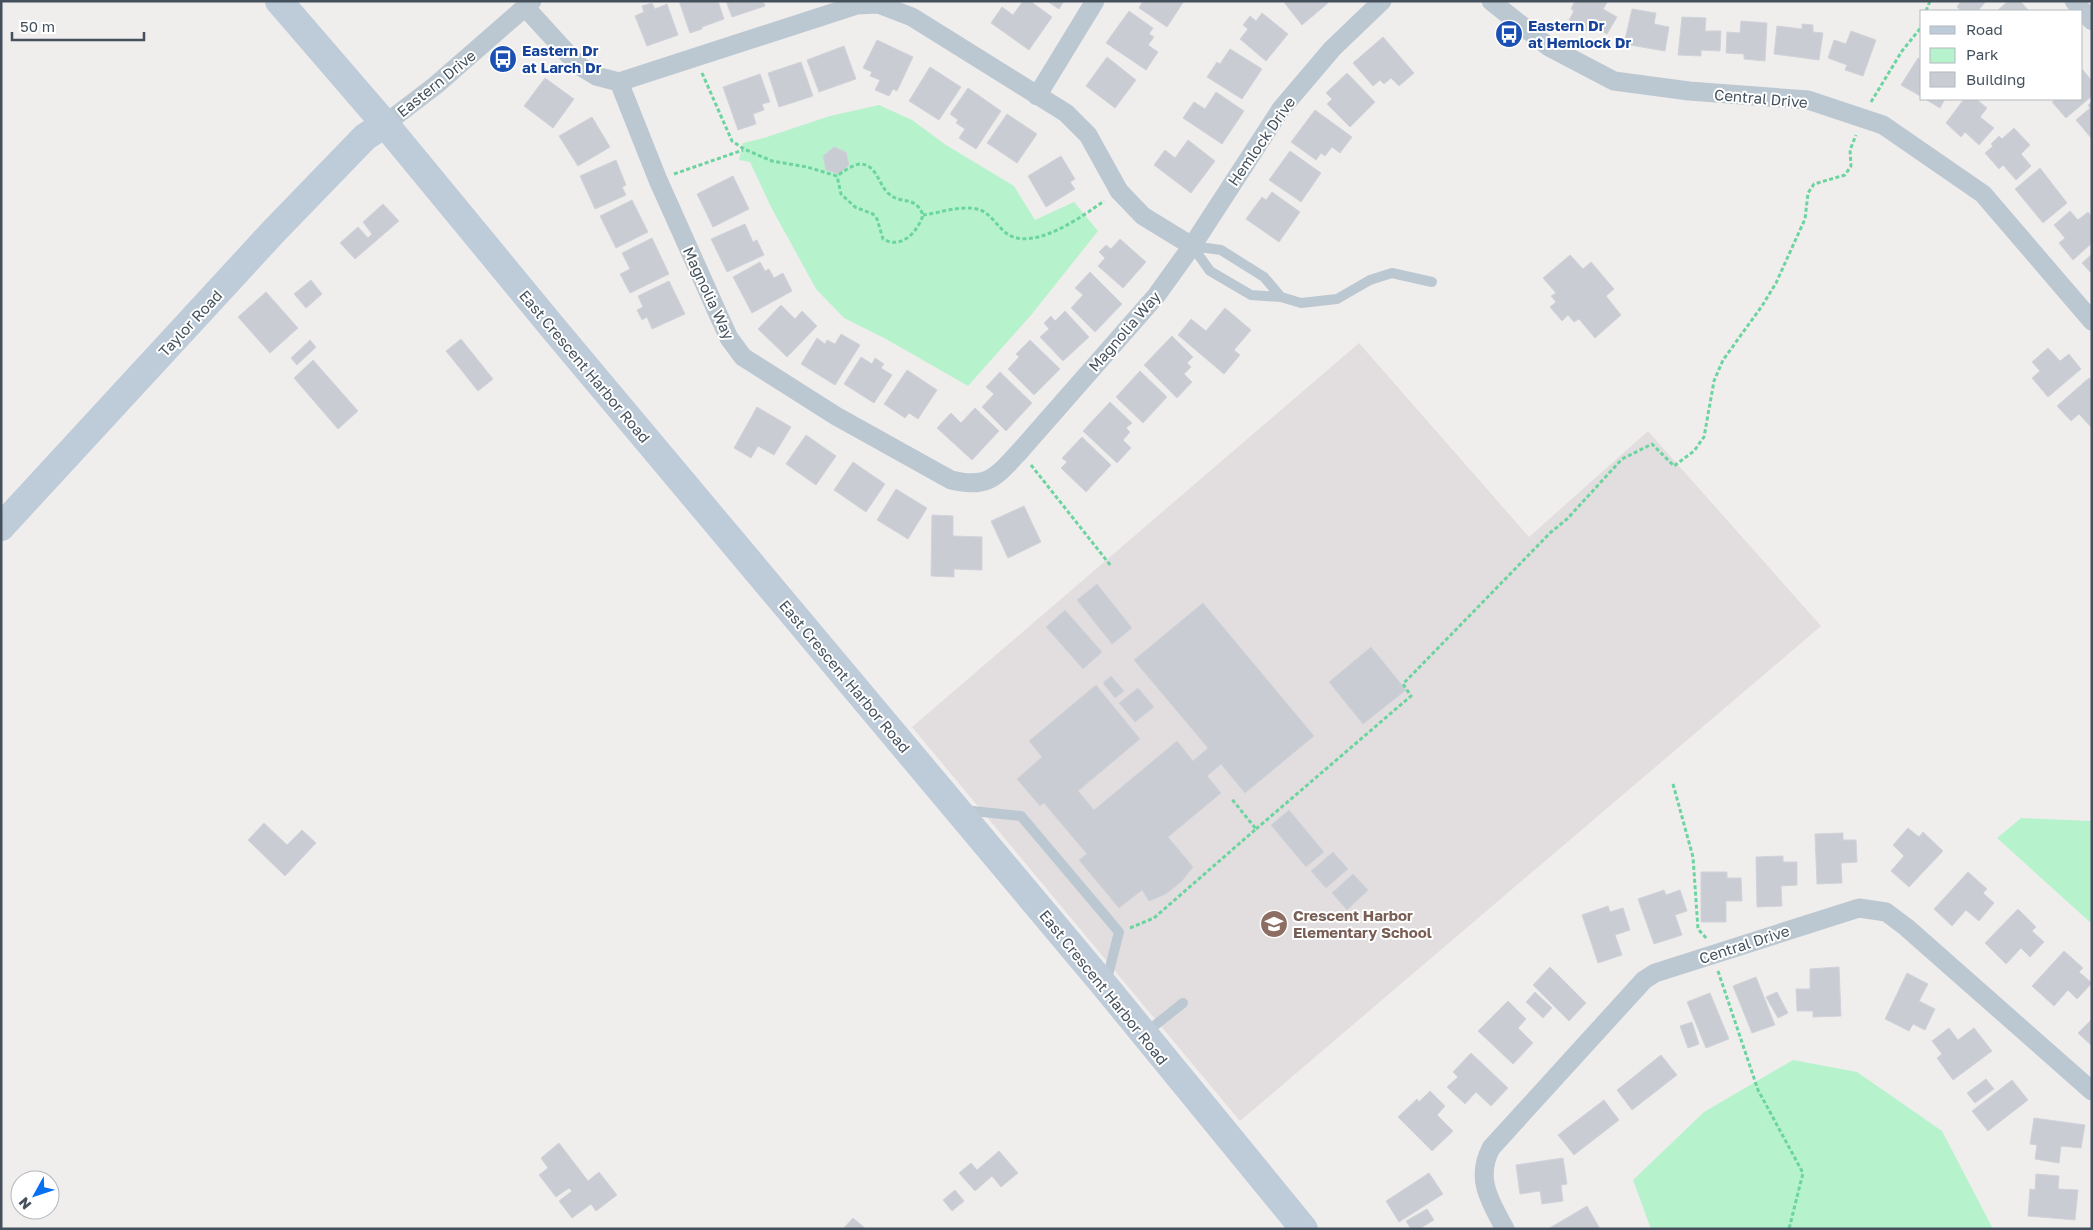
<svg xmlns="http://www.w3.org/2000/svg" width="2093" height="1230" font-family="'Golos Text',sans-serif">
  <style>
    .education { fill: #e2dedf }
    .green { fill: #b6f3cd }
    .building { fill: #c9ccd3; stroke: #d1d3da }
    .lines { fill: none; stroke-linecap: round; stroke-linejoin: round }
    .path { stroke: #6bd49f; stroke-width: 3; stroke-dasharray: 4 2.5; stroke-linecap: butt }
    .lane { stroke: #bcc8d1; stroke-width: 10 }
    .street { stroke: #bcc8d1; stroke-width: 19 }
    .secondary { stroke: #becbd9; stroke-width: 28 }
    .labels { text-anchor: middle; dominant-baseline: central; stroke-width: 4; stroke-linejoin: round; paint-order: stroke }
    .transit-label { font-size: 15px; font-weight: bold; fill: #164399; stroke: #fff; text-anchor: start }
    .street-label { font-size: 15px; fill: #44515d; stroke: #fff }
    .education-label { font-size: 15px; font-weight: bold; fill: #785e54; stroke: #fff; text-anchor: start }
  </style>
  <rect width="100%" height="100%" fill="#f0eded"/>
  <path class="education" d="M1359,343L1529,537L1648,431L1821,626L1240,1121L912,727Z"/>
  <path class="green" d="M879,105L912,120L946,145L1014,186L1035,220L1074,202L1098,231L1032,314L968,386L886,339L844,318L816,289L771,207L750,162L739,160L743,143L764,138L830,116Z
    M2021,818L2092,821V924L1997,838Z
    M1793,1060L1857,1072L1942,1131L1993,1229H1651L1633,1180L1704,1112Z"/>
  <path class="building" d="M679,1H718L724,19L702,27V29L690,33Z
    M726,1H763L765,6L732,17Z
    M1023,1H1030L1052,17L1029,50L991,23L1002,7L1013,15Z
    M1047,1H1064L1059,9Z
    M1184,1L1167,27L1139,8L1143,1Z
    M1283,1H1326L1328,3L1302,25Z
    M1575,1H1608L1603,9L1617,17L1607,34L1590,25L1587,31L1569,20L1574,11L1571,9Z
    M1961,1H1986L1978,11H1962L1957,7Z
    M2008,1H2020L2029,11H1997Z
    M652,3L655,9L667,4L678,35L647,46L635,16L644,12L642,6Z
    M1632,9L1656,13L1654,24L1669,27L1665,51L1624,44Z
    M1129,11L1153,28L1149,34L1154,37L1148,45L1158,52L1146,70L1106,43Z
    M1262,13L1288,34L1266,61L1240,39L1248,29L1243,25L1250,16L1256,21Z
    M1682,17L1706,18L1705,31H1721L1720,51L1701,50V56L1678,55Z
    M1741,21L1767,23L1765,61L1744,59V54L1726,53L1727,32L1740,33Z
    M1802,24L1813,25V32L1823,33L1819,60L1774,54L1777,26L1802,29Z
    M1851,31L1876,40L1863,76L1845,70L1847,65L1828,58L1834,40L1846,44Z
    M1383,37L1414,73L1399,86L1391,78L1384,84L1380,80L1373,86L1353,63Z
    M877,40L913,57L897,91L893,89L889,96L875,90L880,80L870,76L872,72L863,68Z
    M844,46L856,79L819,92L807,60Z
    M1230,49L1262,69L1242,99L1207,77L1217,62L1220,64Z
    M1107,57L1136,80L1115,108L1086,86Z
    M1918,58L1922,61V97L1901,85Z
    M801,62L813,96L779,107L768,73Z
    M930,67L961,87L939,120L909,101Z
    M2082,69L2092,81V96L2066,118L2052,102L2056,99H2082Z
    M1347,73L1375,102L1350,127L1327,104L1332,99L1326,93Z
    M760,74L770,102L762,104L764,110L753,114L756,124L738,130L723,87Z
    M545,78L574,99L553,128L524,106Z
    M968,88L1001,111L976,149L959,138L965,129L956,123L958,120L950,114Z
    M1216,92L1244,111L1222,144L1183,118L1194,102L1205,109Z
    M1925,99H1945L1940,108Z
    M1964,99H1976L1987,108L1980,117L1994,128L1979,145L1965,132L1961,137L1946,123Z
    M2092,102V139L2076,120L2090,108L2088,105Z
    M1315,110L1352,137L1340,153L1332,147L1325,156L1321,153L1316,160L1291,142Z
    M1007,114L1037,134L1017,163L987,143Z
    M592,117L610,147L578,166L559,136Z
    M2014,128L2030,145L2021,154L2031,166L2016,180L2003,165L1999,169L1985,153L1993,146L1991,144L1999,136L2002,139Z
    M1188,140L1215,161L1191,193L1154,165L1165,150L1175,158Z
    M834,147L846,152L849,165L839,174L826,170L823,156Z
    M1290,151L1321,173L1301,202L1269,180Z
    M1061,156L1075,179L1070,182L1075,189L1046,207L1028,176Z
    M616,160L626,185L622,187L626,195L595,209L580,176Z
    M2040,168L2067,203L2043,223L2015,189Z
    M733,176L749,209L713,227L697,194Z
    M1272,192L1300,212L1279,242L1246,219L1262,197L1266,200Z
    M632,200L648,232L616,248L600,216Z
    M383,204L399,221L355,259L340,243L358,227L368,238L372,234L363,222Z
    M2070,211L2078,220L2088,212L2092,217V243L2073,260L2059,243L2065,238L2054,225Z
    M745,224L753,242L757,240L764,255L727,272L711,239Z
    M652,238L669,274L630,293L620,274L630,269L622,253Z
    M1120,239L1146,262L1123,288L1098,266L1105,258L1099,252L1106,245L1111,249Z
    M2092,254V274L2082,263Z
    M1570,255L1583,269L1591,262L1614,289L1606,296L1621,315L1595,338L1579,319L1574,322L1568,315L1562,321L1550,307L1556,302L1551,296L1556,293L1543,278Z
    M760,262L765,271L769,269L774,278L783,273L792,291L752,313L733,277Z
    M1090,272L1122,304L1095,332L1071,308L1083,295L1075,288Z
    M311,280L322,294L306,308L294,294Z
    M669,281L685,314L652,329L647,317L642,320L637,310L643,307L638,296Z
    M266,292L298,328L270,353L238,317Z
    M781,305L795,319L802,311L817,326L787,357L758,329Z
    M1225,308L1251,330L1234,350L1240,355L1224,374L1178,335L1191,319L1206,331Z
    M1065,311L1089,337L1063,361L1040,337L1049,329L1044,323L1051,316L1055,321Z
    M841,334L860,345L835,385L801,364L817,338L825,344L827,340L835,344Z
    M1172,336L1193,357L1187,363L1191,367L1184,374L1192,382L1177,398L1144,365Z
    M461,339L493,379L478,391L446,351Z
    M310,340L316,347L297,365L291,358Z
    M1030,340L1060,369L1034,395L1008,369L1019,357L1016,354Z
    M2048,348L2060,361L2069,354L2081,369L2048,397L2032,378L2040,371L2032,362Z
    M861,357L872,364L875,358L884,364L881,368L892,375L874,403L844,384Z
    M313,360L358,411L338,429L294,378Z
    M907,370L937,390L918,419L909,413L905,418L884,404Z
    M1140,371L1167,397L1143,423L1116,397Z
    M1000,372L1032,403L1006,431L982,407L994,394L986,387Z
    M2089,378L2092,381V428L2079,414L2071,421L2057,406Z
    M1110,402L1132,423L1126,428L1130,432L1123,440L1131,448L1117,463L1083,431Z
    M757,407L791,427L774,455L758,446L751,458L734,448Z
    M975,408L999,431L972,460L937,428L951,413L961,423Z
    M806,435L836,456L816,485L786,464Z
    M1082,437L1111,465L1086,492L1061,468L1067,462L1062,458Z
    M853,462L885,484L866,512L834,490Z
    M896,489L927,508L908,539L877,520Z
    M1024,506L1041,542L1008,558L991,521Z
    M932,515L953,516V536L982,537V570L954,569V577L931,576Z
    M1097,584L1132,628L1112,644L1077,600Z
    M1203,603L1314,736L1245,793L1221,764L1207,776L1221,793L1168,837L1193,867L1182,881L1166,894L1149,901L1142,890L1119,908L1079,860L1087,854L1044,803L1040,806L1017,779L1042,757L1029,741L1096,685L1140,739L1078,791L1094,810L1177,741L1193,761L1208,748L1134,660Z
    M1065,610L1102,652L1083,669L1046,627Z
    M1371,647L1406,690L1363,724L1329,682Z
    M1111,676L1124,691L1115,698L1103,683Z
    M1138,688L1154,707L1135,722L1119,703Z
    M1289,810L1324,852L1306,867L1271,825Z
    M264,823L287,845L302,830L316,843L285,876L248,840Z
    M1908,828L1919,837L1923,832L1943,851L1909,887L1891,871L1904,856L1893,845Z
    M1843,833V840H1856L1857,862L1841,863L1842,883L1817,884L1815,834Z
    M1333,852L1348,869L1326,888L1311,871Z
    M1783,856V862H1797V885L1781,886L1782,906L1757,907L1756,857Z
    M1701,872H1727V878H1741L1742,901H1726V922H1701Z
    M1968,872L1987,889L1983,893L1994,903L1979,921L1966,910L1952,926L1934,909Z
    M1353,874L1368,890L1347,910L1332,893Z
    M1664,890L1666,895L1680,890L1687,911L1675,915L1682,935L1654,944L1638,899Z
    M1608,906L1610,912L1623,908L1630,930L1615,935L1622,955L1598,963L1582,915Z
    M2018,909L2036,927L2032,931L2044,942L2030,957L2021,948L2006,964L1985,943Z
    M2064,951L2083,968L2079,972L2092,983L2077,999L2068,990L2054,1006L2032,986Z
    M1550,967L1586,1003L1569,1021L1533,985Z
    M1839,967L1841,1016L1813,1017V1011H1797L1796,989H1810V969Z
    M1907,973L1928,984L1919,1001L1935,1009L1925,1030L1913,1024L1909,1031L1885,1019Z
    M1756,977L1775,1025L1752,1033L1733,986Z
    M1535,992L1552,1008L1543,1018L1526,1002Z
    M1777,992L1788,1013L1778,1018L1766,997Z
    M1710,993L1729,1039L1706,1048L1687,1002Z
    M1508,1001L1526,1019L1518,1028L1533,1043L1513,1064L1478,1031Z
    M2092,1019V1046L2078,1033Z
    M1692,1022L1699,1044L1688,1048L1680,1026Z
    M1949,1028L1958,1040L1974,1028L1992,1051L1953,1080L1937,1058L1942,1054L1932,1041Z
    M1471,1053L1508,1088L1491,1106L1476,1092L1465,1104L1447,1087L1458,1077L1453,1072Z
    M1661,1055L1677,1075L1632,1110L1617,1090Z
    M1986,1079L1994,1089L1975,1103L1967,1093Z
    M2012,1080L2028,1100L1988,1131L1972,1111Z
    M1430,1091L1445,1106L1437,1115L1453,1131L1432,1151L1398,1117L1417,1099L1419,1102Z
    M1604,1100L1619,1120L1574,1155L1558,1135Z
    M2034,1118L2085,1125L2081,1148L2061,1146L2059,1163L2035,1159L2037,1145L2030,1144Z
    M559,1143L588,1181L599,1172L617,1195L596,1211L591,1204L572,1218L559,1201L572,1191L569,1188L556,1197L539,1175L548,1168L541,1158Z
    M999,1151L1018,1173L1001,1187L992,1176L975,1191L959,1173L971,1163L977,1170Z
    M1563,1158L1567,1184L1561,1185L1563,1201L1542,1204L1540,1191L1520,1194L1516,1165Z
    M1429,1173L1443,1194L1399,1222L1386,1201Z
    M2036,1174L2059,1176L2058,1189L2078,1190L2075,1220L2028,1216L2030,1189L2035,1190Z
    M955,1190L964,1201L952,1211L943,1200Z
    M1587,1206L1600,1229H1548Z
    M1427,1209L1434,1220L1419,1229H1411L1406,1221Z
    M853,1218L866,1229H843Z"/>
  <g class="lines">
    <path class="path" d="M1926,11L1930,1
      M702,73L732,141L744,149L772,161L807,167L837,176C843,172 853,164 861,164C877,165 879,186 889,194C902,205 915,195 923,215C918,231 902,250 883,239L877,219L873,214L855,207L841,194L837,176
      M1871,102L1902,51L1919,30L1922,23
      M674,174L743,150
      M923,215C939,213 961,205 977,209C990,212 996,225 1006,233C1032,253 1083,216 1104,201
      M1031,465L1111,566
      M1673,784L1693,857L1698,929L1707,939
      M1256,829L1411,696L1403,684L1550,533L1567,519L1622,459L1652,444L1674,466L1694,451L1704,437L1714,381L1723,360L1762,306L1776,283L1805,219L1808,193L1814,184L1845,175L1851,166L1850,150L1856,135
      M1130,928L1154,918L1256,829L1231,798
      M1718,971L1758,1090L1803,1173L1789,1229"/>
    <path class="lane" d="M1192,246L1210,271L1251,295L1281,297L1301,303L1337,299L1370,280L1392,273L1432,282
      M1192,246L1221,250L1264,277L1281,297
      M963,810L1021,816L1119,932L1106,983
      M1144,1034L1183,1003"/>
    <path class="street" d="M1491,1L1549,47L1614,81L1689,91L1808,100L1883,125L1983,194L2092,321
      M2074,1L2092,21
      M878,4L912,17L1066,113L1088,135L1119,191L1143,216L1192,246L1156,296L1020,451C996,477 988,489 951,480L836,416L743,357L729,338L718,314L658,180L619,82L857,5Z
      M525,7L578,65L596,76L619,82
      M1037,96L1095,1
      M385,124L436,85L532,1
      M1192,246L1281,109L1332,49L1382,1
      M1505,1229C1490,1201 1475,1179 1491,1148L1644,980L1655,973L1859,908L1886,912L1906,927L2092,1091"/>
    <path class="secondary" d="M279,1L385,124L554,329L1105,986L1304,1229
      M1,527L274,231L365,137L385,124"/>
  </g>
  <defs>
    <g id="bus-disc" transform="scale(1.4375)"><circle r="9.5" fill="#1a4fb4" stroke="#fff"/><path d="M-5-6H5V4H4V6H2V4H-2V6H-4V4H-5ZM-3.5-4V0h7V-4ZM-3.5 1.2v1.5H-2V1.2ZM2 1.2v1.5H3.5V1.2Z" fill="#fff"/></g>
    <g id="school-disc" transform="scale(1.4375)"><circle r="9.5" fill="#8d6e63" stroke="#fff"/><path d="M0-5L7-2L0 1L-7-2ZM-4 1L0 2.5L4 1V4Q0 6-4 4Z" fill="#fff"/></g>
  </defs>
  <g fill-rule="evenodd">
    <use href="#bus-disc" x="1509" y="34"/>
    <use href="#bus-disc" x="503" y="59"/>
    <use href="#school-disc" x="1274" y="924"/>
  </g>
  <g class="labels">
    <g class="transit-label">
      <text x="1528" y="25">Eastern Dr<tspan x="1528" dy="17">at Hemlock Dr</tspan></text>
      <text x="522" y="50">Eastern Dr<tspan x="522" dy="17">at Larch Dr</tspan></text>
    </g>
    <g class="street-label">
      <text transform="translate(436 83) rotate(-39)">Eastern Drive</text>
      <text transform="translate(1761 98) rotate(5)">Central Drive</text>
      <text transform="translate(1261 141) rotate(-55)">Hemlock Drive</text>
      <text transform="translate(709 293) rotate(65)">Magnolia Way</text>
      <text transform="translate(190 323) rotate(-47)">Taylor Road</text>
      <text transform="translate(1124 331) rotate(-49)">Magnolia Way</text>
      <text transform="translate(585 366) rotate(50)">East Crescent Harbor Road</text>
      <text transform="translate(845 676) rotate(50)">East Crescent Harbor Road</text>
      <text transform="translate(1744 944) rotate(-18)">Central Drive</text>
      <text transform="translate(1104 987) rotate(51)">East Crescent Harbor Road</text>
    </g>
    <g class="education-label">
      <text x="1293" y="915">Crescent Harbor<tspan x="1293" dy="17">Elementary School</tspan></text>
    </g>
  </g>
  <rect width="2093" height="1230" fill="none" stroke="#44515d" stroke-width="5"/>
  <rect x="1920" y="10" width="162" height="90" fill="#ffffff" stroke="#b4b9be"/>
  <rect x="1930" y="26" width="25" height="8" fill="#becbd9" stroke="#b4b9be"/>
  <text x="1966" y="35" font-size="15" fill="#44515d">Road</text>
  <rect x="1930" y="48" width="25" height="15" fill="#b6f3cd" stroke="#b4b9be"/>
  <text x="1966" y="60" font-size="15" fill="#44515d">Park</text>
  <rect x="1930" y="72" width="25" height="15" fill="#c9ccd3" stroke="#b4b9be"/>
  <text x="1966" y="85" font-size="15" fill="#44515d">Building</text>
  <g transform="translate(35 1195) rotate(230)"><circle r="24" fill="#ffffff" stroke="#b4b9be"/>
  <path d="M0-4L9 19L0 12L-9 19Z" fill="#076ff1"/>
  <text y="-8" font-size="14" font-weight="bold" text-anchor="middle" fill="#44515d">N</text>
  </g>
  <path d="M12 32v8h132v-8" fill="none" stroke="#44515d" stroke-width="2.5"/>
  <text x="20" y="32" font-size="15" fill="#44515d" stroke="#ffffff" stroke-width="4" paint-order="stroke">50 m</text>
</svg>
